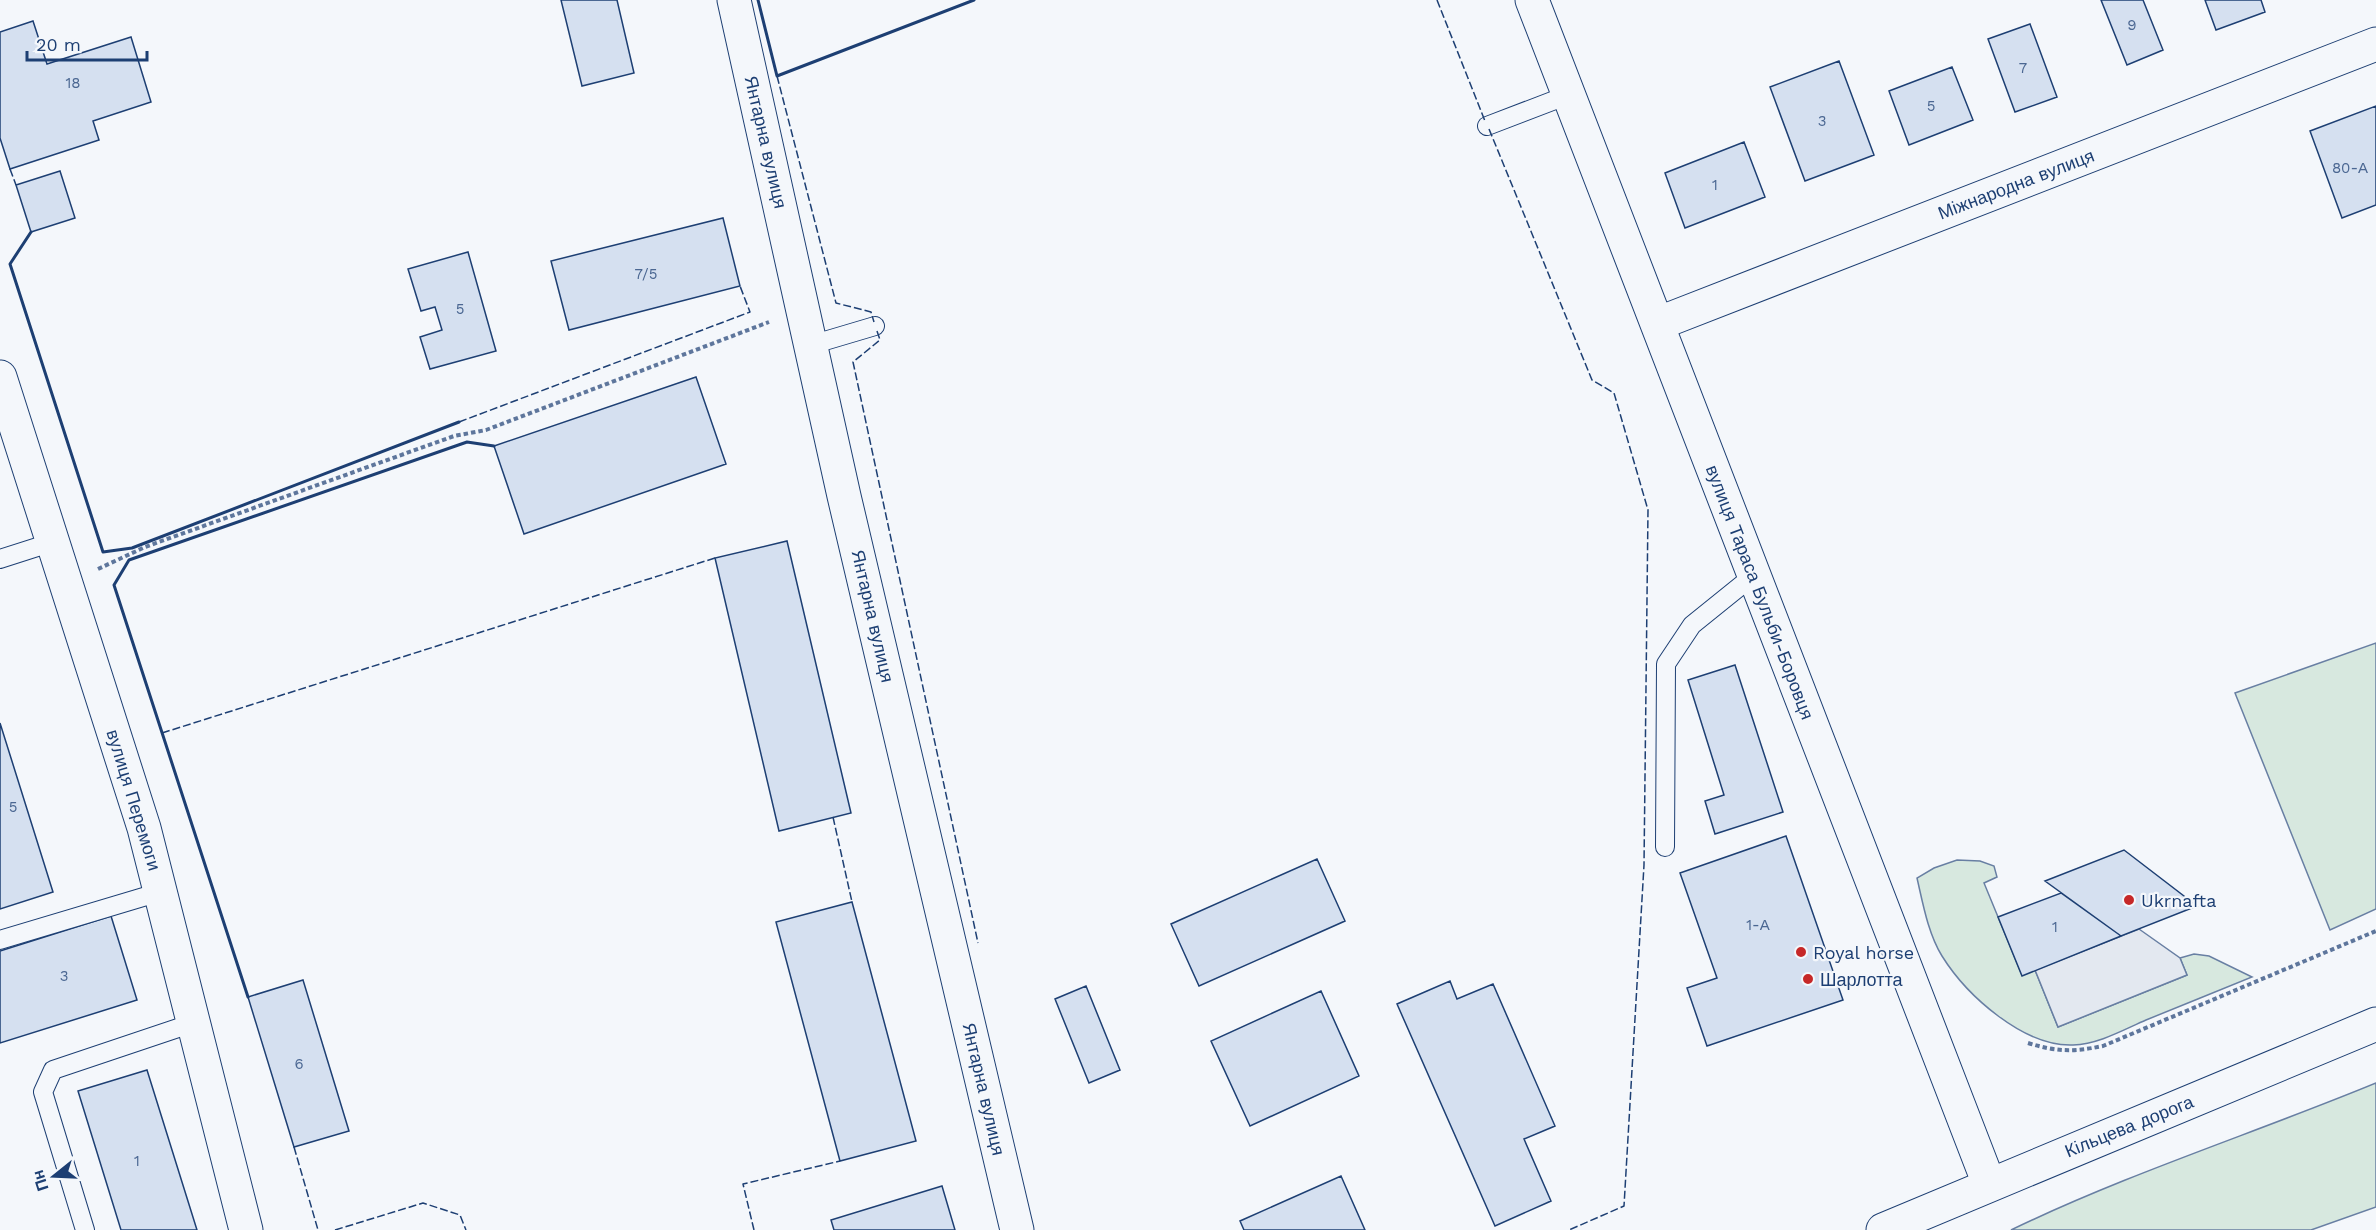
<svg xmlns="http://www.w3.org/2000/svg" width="2376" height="1230" font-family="'Work Sans',sans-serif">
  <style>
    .green { fill: #d7e8df; stroke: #687fa3; stroke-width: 1.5 }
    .parking { fill: #e3e8f0; stroke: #687fa3; stroke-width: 1.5 }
    .building { fill: #d5e0f0; stroke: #1d3f73; stroke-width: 1.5 }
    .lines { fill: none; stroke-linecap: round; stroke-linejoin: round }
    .lane-casing { stroke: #1d3f73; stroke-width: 20 }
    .street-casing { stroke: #1d3f73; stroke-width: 35 }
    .highway-casing { stroke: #1d3f73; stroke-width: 35 }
    .path { stroke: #5e769c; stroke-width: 4; stroke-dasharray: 4.5 3; stroke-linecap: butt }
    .lane { stroke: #f4f7fb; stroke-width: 18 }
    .street { stroke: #f4f7fb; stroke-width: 33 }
    .highway { stroke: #f4f7fb; stroke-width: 33 }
    .fence { stroke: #1d3f73; stroke-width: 1.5; stroke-dasharray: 8 3; stroke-linecap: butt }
    .wall { stroke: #1d3f73; stroke-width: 3 }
    .poi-dot { fill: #c62828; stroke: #f4f7fb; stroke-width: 2 }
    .labels { text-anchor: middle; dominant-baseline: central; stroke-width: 4.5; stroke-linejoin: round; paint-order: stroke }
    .number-label { font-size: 15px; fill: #4b6792 }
    .street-label { font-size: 18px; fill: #1d3f73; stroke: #f4f7fb }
    .poi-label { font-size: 18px; fill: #1d3f73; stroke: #f4f7fb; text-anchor: start }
  </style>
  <rect width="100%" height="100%" fill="#f4f7fb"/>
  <path class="green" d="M2376,643V909L2330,930L2235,693Z
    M1957,860L1980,861L1994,866L1997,877L1984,883L2022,975L2035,970L2058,1027L2187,975L2180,958L2194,954L2209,956L2252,977C2217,991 2181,1006 2146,1020C2123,1030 2099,1044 2073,1045C2024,1047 1967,996 1942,956C1928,933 1923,904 1917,878L1934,868Z
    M2376,1083V1207L2311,1230H2011C2129,1173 2255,1133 2376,1083Z"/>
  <path class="parking" d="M2139,929L2180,958L2187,975L2058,1027L2035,970Z"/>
  <path class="building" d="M561,0H617L634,73L582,86Z
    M2101,0H2143L2163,50L2127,65Z
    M2205,0H2261L2265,12L2216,30Z
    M33,21L47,64L131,37L151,102L93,121L99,140L10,169L0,138V32Z
    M2030,24L2057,97L2015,112L1988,39Z
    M1839,61L1874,155L1805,181L1770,87Z
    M1952,67L1973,120L1909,145L1889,91Z
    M2376,106V205L2342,218L2310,131Z
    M1744,142L1765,197L1685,228L1665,173Z
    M60,171L75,218L31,232L16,185Z
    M723,218L740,286L569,330L551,261Z
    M468,252L496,351L430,369L420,337L442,330L435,307L421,311L408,269Z
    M696,377L726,464L524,534L494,446Z
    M787,541L851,813L779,831L715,558Z
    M1735,665L1783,812L1715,834L1705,801L1724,795L1688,680Z
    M0,723L53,892L0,909Z
    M1786,836L1843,1000L1707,1046L1687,988L1717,978L1680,873Z
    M2124,850L2197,906L2121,936L2045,881Z
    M1317,859L1345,921L1199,986L1171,924Z
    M2061,893L2121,936L2022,976L1998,917Z
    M852,902L916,1141L840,1161L776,922Z
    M111,916L137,1000L0,1043V951Z
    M303,980L349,1131L294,1147L248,997Z
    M1450,981L1457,999L1493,984L1555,1126L1524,1139L1551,1201L1495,1226L1397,1004Z
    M1086,986L1120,1070L1089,1083L1055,999Z
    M1321,991L1359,1076L1250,1126L1211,1041Z
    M147,1070L197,1230H121L78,1091Z
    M1341,1176L1365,1230H1244L1240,1221Z
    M942,1186L955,1230H834L831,1220Z"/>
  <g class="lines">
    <g class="lane-casing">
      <path id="lane" d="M1487,126L1568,95
        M811,345L875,326
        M0,559L53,542
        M1665,847L1666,664L1692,625L1754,575
        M0,940L160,892
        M85,1230L43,1092L53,1070L193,1023"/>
    </g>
    <g class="street-casing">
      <path id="street" d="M734,0L844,496L1017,1230
        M1532,0L1989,1184
        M1657,324L2376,44
        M0,377L144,828L246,1230"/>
    </g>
    <g class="highway-casing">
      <path id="highway" d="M1883,1230L2376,1024"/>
    </g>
    <path class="path" d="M98,569L145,547L454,436L486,430L769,322
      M2028,1043C2057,1052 2074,1052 2103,1046L2376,931"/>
    <use href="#lane" class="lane"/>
    <use href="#street" class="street"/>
    <use href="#highway" class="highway"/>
    <path class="fence" d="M1437,0L1485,121
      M777,76L836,303L871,312L874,322
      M1489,129L1592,380L1614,393L1648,510L1644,865L1624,1206L1569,1230
      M10,169L16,185
      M877,331L880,340L853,362L978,943
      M459,422L750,312L740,286
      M162,733L715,558
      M833,817L852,902
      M294,1147L318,1230
      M335,1230L423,1203L460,1215L466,1230
      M754,1230L743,1184L840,1161"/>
    <path class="wall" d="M758,0L777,76L974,0
      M31,232L10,264L103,552L132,548L459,422
      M248,997L114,585L129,560L467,442L494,446"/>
  </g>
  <g class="poi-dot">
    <circle cx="2129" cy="900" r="6"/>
    <circle cx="1801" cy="952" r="6"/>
    <circle cx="1808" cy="979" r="6"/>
  </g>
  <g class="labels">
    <g class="number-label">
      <text x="2132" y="25">9</text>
      <text x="2023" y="68">7</text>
      <text x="73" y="83">18</text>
      <text x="1931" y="106">5</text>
      <text x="1822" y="121">3</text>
      <text x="2350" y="168">80-А</text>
      <text x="1715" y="185">1</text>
      <text x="646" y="274">7/5</text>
      <text x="460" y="309">5</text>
      <text x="13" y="807">5</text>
      <text x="1758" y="925">1-А</text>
      <text x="2055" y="927">1</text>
      <text x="64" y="976">3</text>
      <text x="299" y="1064">6</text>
      <text x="137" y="1161">1</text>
    </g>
    <g class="street-label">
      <text transform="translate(766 142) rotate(77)">Янтарна вулиця</text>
      <text transform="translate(2016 184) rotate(-21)">Міжнародна вулиця</text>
      <text transform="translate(1760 592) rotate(69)">вулиця Тараса Бульби-Боровця</text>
      <text transform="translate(873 616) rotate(77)">Янтарна вулиця</text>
      <text transform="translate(134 800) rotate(73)">вулиця Перемоги</text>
      <text transform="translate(984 1089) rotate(77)">Янтарна вулиця</text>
      <text transform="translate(2129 1126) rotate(-22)">Кільцева дорога</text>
    </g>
    <g class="poi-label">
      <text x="2141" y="900">Ukrnafta</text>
      <text x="1813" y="952">Royal horse</text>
      <text x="1820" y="979">Шарлотта</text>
    </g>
  </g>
  <g transform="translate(54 1176) rotate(252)" stroke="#f4f7fb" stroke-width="4.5" paint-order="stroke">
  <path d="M0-4.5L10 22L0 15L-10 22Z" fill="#1d3f73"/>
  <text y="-9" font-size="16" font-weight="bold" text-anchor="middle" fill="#1d3f73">Пн</text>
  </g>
  <path d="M27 51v9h120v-9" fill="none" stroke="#1d3f73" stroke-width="3"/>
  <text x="36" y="51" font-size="18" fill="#1d3f73" stroke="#f4f7fb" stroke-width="4.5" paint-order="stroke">20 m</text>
</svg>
